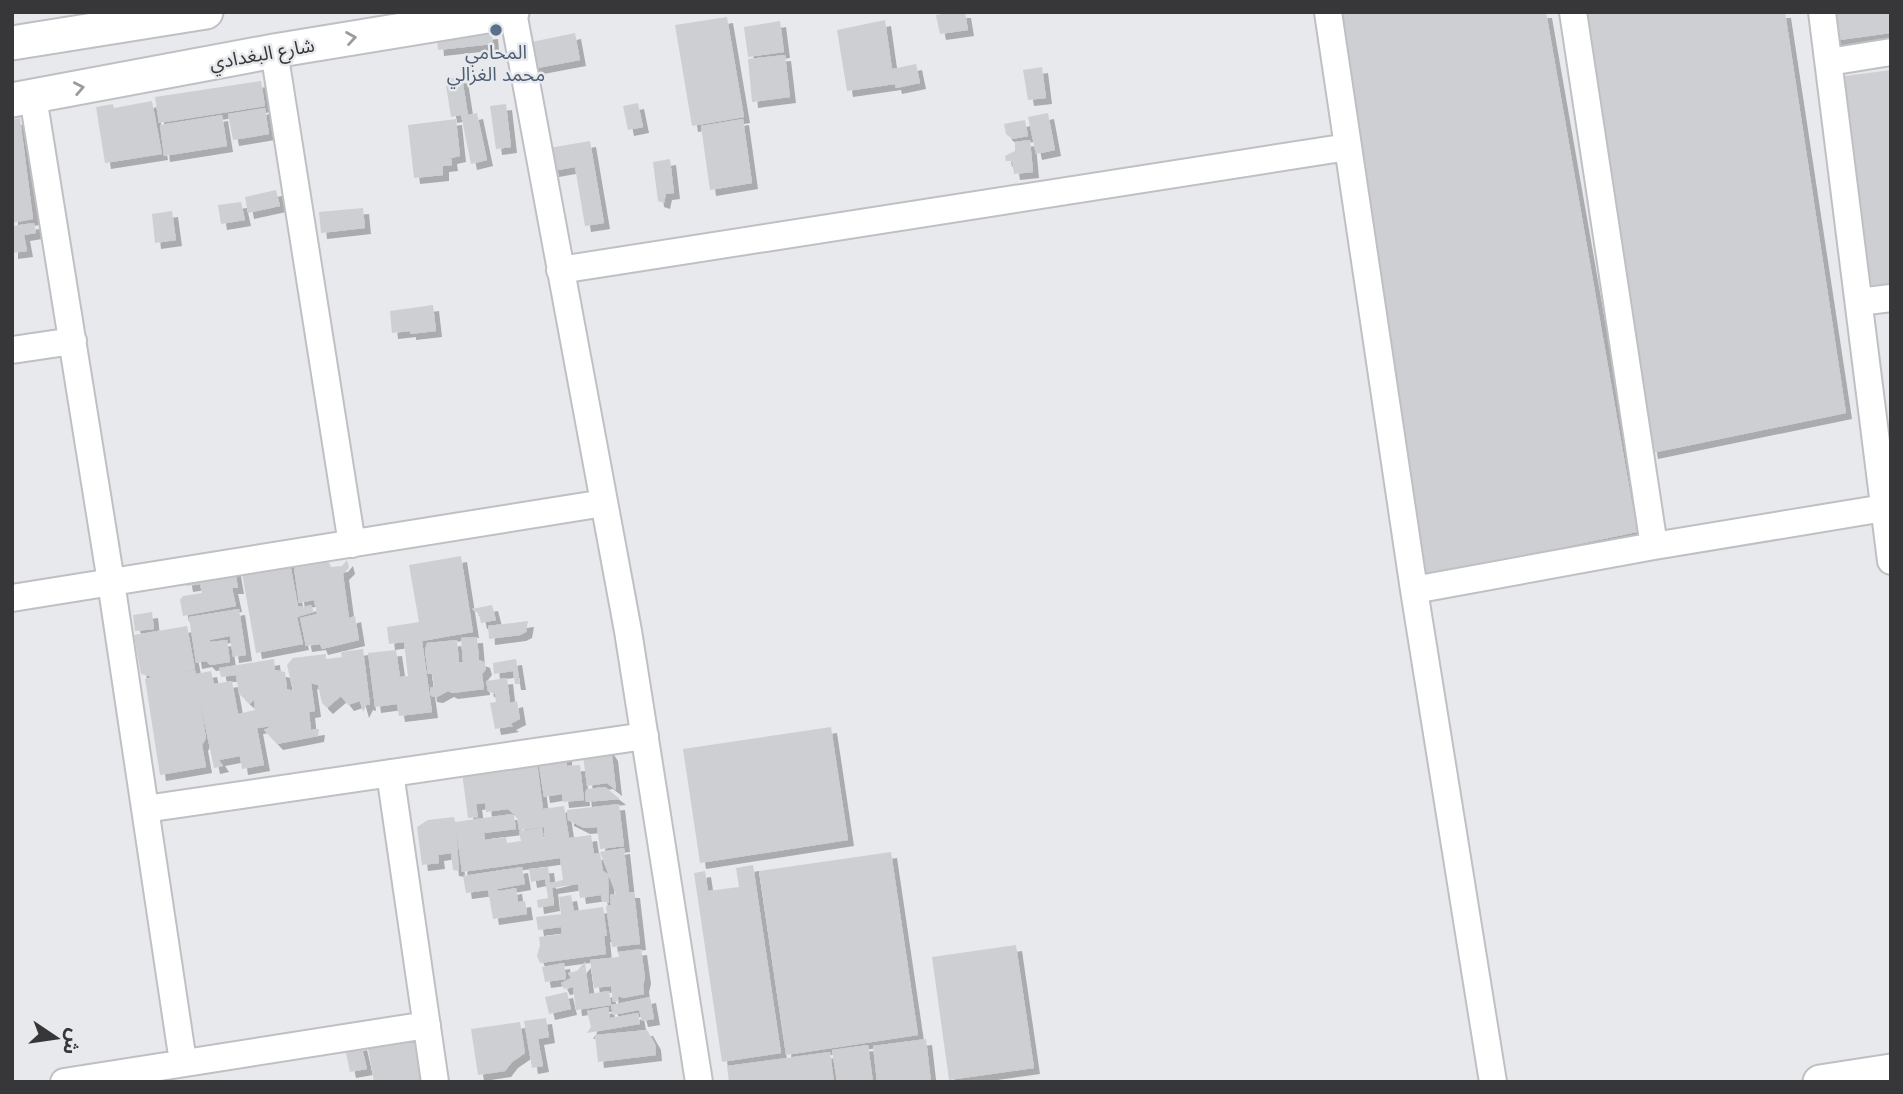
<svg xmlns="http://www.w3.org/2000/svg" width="1903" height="1094" font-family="Inter,'Noto Sans Arabic',sans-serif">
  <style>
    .building { fill: #cecfd3; filter: url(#shadow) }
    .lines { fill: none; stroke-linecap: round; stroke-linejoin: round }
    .minor-casing { stroke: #bfc0c4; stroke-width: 30 }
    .tertiary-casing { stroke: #bfc0c4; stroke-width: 37 }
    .minor { stroke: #fff; stroke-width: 26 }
    .tertiary { stroke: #fff; stroke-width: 33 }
    .oneway { stroke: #9b9b9c }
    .service-dot { fill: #5c6f8a; stroke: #e7e9ec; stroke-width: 2.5 }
    .labels { text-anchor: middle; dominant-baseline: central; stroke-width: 5; stroke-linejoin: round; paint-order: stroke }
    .service-label { font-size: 19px; fill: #4e5e75; stroke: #e7e9ec }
    .street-label { font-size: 19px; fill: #373739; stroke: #e7e9ec }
  </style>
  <defs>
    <filter id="shadow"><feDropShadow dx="6" dy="6" stdDeviation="0" flood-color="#0004"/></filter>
  </defs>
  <rect width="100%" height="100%" fill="#e7e9ec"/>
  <path class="building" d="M953,12H965L968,30L940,34L936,15Z
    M1328,12H1546L1637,532L1413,578Z
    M1581,12H1785L1846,413L1652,453Z
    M1828,12H1891V33L1832,41Z
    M727,17L744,117L692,126L675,25Z
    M885,20L892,69L916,64L920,83L896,88L895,84L847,91L837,30Z
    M780,21L784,52L748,57L744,27Z
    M492,33L493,44L438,50L437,39Z
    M575,33L580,60L527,70L522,44Z
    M785,55L790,97L752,102L748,59Z
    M1042,67L1046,98L1028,100L1023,70Z
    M1891,70V284L1862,288L1845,76Z
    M462,77L468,115L477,113L487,160L471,164L461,115L451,117L445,79Z
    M261,81L265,106L159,123L155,97Z
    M152,101L162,154L105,163L96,107L113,104L114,108Z
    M638,103L643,127L628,130L623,106Z
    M506,104L511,147L496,149L490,106Z
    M265,108L269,134L233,140L228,114Z
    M1048,113L1055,150L1036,154L1028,117Z
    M222,115L227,146L164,156L160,125Z
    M20,118L33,219L12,223V120Z
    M456,119L460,156L451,158L452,165L443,166V175L414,178L408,125Z
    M743,119L752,183L710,190L701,126Z
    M1025,120L1028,136L1012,139L1006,134L1004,124Z
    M1030,140L1033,172L1014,174L1012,161H1006L1005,156L1015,151V142Z
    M590,141L604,223L585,226L575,167L553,171L549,148Z
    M670,159L674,193L666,194L664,203L658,201L653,162Z
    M276,190L280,206L248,213L245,197Z
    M241,202L245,220L221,224L218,205Z
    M363,208L365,228L321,233L319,212Z
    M172,211L176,240L155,243L152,214Z
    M34,223L36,233L24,235L27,251L12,253V226Z
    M433,305L436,331L410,334V331L392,333L390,311Z
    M461,556L473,632L422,641L432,712L399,716L397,704L375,707L368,653L396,650L400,677L408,676L404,642L389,644L387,627L419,622L409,565Z
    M289,558L298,606L304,607L311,605L314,612L297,617L303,644L256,653L241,567Z
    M347,560L349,568L343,574L349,618L355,616L359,640L322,649L320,644L306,646L300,618L317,614L314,600L299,603L294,568L329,562L331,567L342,566Z
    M234,565L238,588H232L236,606L183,616L180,600L183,596L202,593L200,584L187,586L185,575Z
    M492,605L496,620L481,623L479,614L472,609Z
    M239,609L246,655L233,657L230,636L209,640L211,642L227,640L230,662L210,665L206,661L196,663L189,617Z
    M152,612L154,629L135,631L133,615Z
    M528,621L526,632L520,635L489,639L488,626Z
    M187,626L195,669L181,673L195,670L196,674L211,671L214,684L232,681L238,714L255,710L254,700L250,704L239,694L236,675L221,677L219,668L274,659L275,670L285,672L287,689L293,691L287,665L293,658L326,654V659L342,657L341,652L363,649L370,705L367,704L363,712L360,701L348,705L341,696L327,708L322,703L318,685L311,683L315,711L309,712L311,730L319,729L318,736L277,744L264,730L272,726L257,728L264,765L242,769L240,756L219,760L223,766L214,768L200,701L206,738L202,745L206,767L160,775L145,679L153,677L141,674L134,635Z
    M477,637L479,660L484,662L486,669L482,674L484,689L452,693L448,691L437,697L431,696L430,688L434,687L432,674H428L425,650L427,643L457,640L459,662H463L461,638Z
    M516,659L520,684H515L513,671L494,674L493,663Z
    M507,678L510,703L517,701L520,719L510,724L513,726L495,729L490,703L496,702L495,694L488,691L486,681Z
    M831,727L848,840L700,863L683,749Z
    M565,748L567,766L580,765L584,800L563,802L562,794L544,797L537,753Z
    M582,748L608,749L612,755L616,790L607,783L587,786Z
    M536,755L543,809L564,806L569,838L591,835L594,854L600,853L603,871L608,874L609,903L602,901L601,895L580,898L578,884L552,888L554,905L538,908L537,900L548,898L545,879L531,882L529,869L548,867L550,883L563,880L560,858L462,872L456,828L459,871L453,870L451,853L438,855L439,863L422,865L417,827L428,820L454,817L455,822L511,814L514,816L516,829L484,833L485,840L506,837L507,843L521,841L519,831L542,828L543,836H545L544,827L519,830L517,817L508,809L486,812L485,803L476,804L478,817L468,818L461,765Z
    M605,787L620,799L586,802L585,793L587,789Z
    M619,804L624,846L600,849L597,827L584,828L568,820L567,810Z
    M624,848L629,892H634L640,944L612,947L606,906L611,905L610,895L616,894L600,852Z
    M891,852L918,1035L786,1055L759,871Z
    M753,865L781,1053L722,1062L694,873L705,871L708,891L739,887L736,868Z
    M522,867L525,884L497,889L499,891L516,888L518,902L525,901L527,914L493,919L488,890L466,893L463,876Z
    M571,895L574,911L603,907L607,936H604L606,954L540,963L537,956L540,945L539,937L562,934L561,927L538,930L536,917L561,914L559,897Z
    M1016,945L1034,1068L949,1080L932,957Z
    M641,949L645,978L643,986L644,994L623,998L619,996L617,1000L619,1001L613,1002L611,986L594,988L590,960L619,957L618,952Z
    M585,962L589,994L609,991L611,1005L650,997L654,1019L642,1021L639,1010L613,1015L611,1005L576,1010L573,987L564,989L561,983L571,978L568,973L577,971Z
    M564,963L566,979L545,982L542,967Z
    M567,992L571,1009L549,1014L545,997Z
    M608,1007L610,1018L638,1013L640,1024L587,1033L591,1027L587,1011Z
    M546,1018L549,1037L538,1039L543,1066L532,1068L524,1021Z
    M520,1022L525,1053L512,1062L505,1071L478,1075L471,1029Z
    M647,1030L655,1044L656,1055L598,1062L595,1035Z
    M926,1039L931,1082H877L873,1046Z
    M414,1041L421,1082H374L368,1049Z
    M361,1044L367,1069L350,1072L345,1048Z
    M868,1045L873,1082H837L832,1050Z
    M830,1052L834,1082H729L727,1066Z"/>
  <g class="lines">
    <g class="minor-casing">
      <path id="minor" d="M513,12L628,631L699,1082
        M1328,12L1414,590L1493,1082
        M1573,12L1654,546
        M1822,12L1891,561
        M274,51L352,544
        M1829,62L1891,52
        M33,97L111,582L183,1062
        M560,270L1348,147
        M1859,302L1891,298
        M12,350L73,341
        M1414,590L1654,546L1884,508
        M12,598L604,503
        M390,773L435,1082
        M145,809L645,736
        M64,1082L427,1025"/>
    </g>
    <g class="tertiary-casing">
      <path id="tertiary" d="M12,43L206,12
        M12,100L274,51L512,12
        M1820,1082L1891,1071"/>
    </g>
    <use href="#minor" class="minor"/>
    <use href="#tertiary" class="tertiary"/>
  </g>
  <defs><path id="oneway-chevron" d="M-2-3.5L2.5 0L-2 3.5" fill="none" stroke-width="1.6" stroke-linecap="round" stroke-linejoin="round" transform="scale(1.75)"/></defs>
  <g class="oneway">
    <use href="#oneway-chevron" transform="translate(351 38) rotate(-9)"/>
    <use href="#oneway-chevron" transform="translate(79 88) rotate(-11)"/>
  </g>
  <circle class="service-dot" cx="496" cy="30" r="7"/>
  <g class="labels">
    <g class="service-label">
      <text x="496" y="52">المحامي<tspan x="496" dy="22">محمد الغزالي</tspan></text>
    </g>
    <g class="street-label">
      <text transform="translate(262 54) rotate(-10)">شارع البغدادي</text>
    </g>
  </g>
  <rect width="1903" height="1094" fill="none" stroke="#373739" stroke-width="28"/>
  <g transform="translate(56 1038) rotate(103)" stroke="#e7e9ec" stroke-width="5" paint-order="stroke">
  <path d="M0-5L12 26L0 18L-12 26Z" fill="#373739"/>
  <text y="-10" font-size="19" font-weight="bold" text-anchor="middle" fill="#373739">ش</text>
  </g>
</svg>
